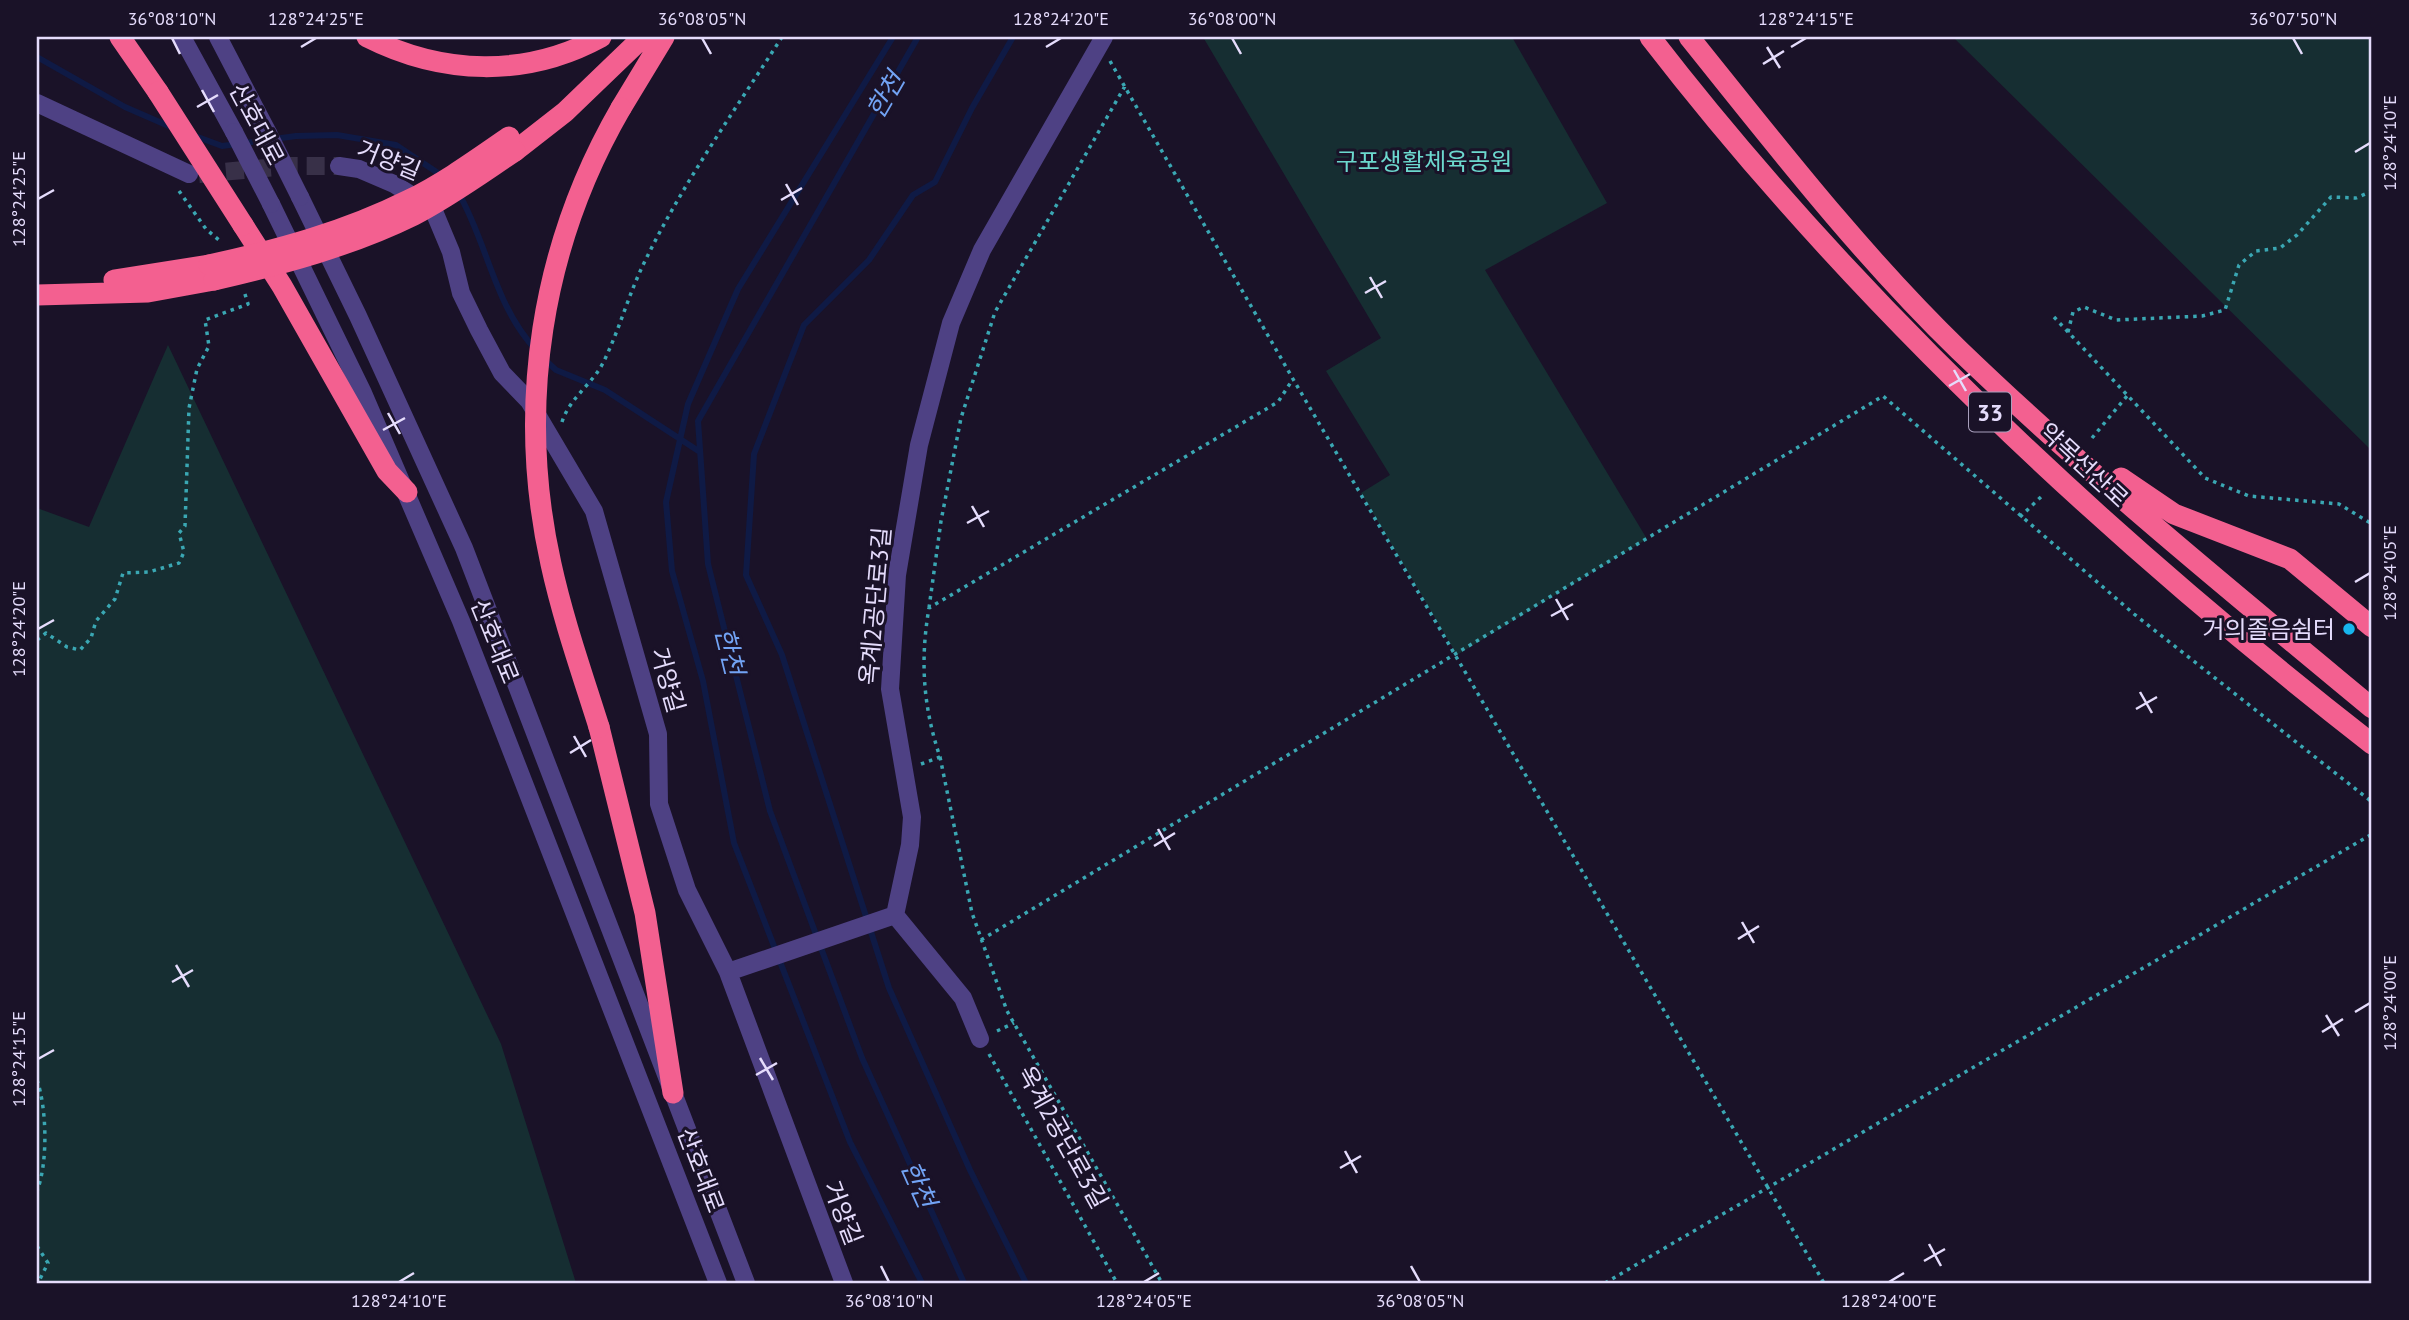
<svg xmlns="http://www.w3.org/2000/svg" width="2409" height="1320" font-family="'PT Sans','Noto Sans KR',sans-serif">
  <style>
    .green { fill: #162e32 }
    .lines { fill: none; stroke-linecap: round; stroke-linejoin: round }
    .stream { stroke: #0f1a45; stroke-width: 6 }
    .minor-tunnel { stroke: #383048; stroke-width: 18; stroke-dasharray: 18 9; stroke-linecap: butt }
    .path { stroke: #3aa7b3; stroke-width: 3.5; stroke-dasharray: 3.5 5; stroke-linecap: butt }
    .minor { stroke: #4e4184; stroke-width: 18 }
    .highway { stroke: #f36090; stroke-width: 21 }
    .minor-bridge { stroke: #4e4184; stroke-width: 18 }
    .highway-bridge { stroke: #f36090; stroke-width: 21 }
    .ticks { fill: none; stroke: #e5dcfc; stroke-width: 2.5 }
    .poi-dot { fill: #17b6ee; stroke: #1a1228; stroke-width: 2.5 }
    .labels { text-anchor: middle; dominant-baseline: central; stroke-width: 6; stroke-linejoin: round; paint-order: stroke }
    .shield { fill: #1a1228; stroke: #a89fbc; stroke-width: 2 }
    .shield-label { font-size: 23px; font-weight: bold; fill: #e5dcfc }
    .street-label { font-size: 24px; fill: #e5dcfc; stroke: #1a1228 }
    .park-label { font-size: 24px; fill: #6cd8ce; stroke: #1a1228 }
    .poi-label { font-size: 24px; fill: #e5dcfc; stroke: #1a1228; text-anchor: end }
    .water-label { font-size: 26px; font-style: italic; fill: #72a3f4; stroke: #1a1228 }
    .neatline { fill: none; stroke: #e5dcfc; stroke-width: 2.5 }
    .ticks-label { font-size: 18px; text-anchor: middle; fill: #e5dcfc }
  </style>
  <rect width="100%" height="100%" fill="#1a1228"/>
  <path class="green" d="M1203,37H1512L1607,203L1485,270L1647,539L1457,655L1361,493L1390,475L1326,371L1381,338Z
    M1953,37H2372V451Z
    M168,345L501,1044L576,1283H37V508L89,527Z"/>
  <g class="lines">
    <path class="stream" d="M893,37L738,289L688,404L666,502L672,571L703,681L734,843L850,1142L922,1283
      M918,37L698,421L708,564L770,811L862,1058L964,1283
      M1013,37L972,108L935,182L913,195L869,260L804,325L754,454L746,575L782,655L889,988L970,1170L1026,1283
      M37,57L125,107L171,127
      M195,136L222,146L296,136L337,135L396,145L444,177
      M458,192C488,244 494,305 536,350
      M543,358L556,370L605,390L700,452"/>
    <path class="minor-tunnel" d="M199,174L289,166H339"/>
    <path class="path" d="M1110,61L1293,379L1824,1283
      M179,191L206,229L220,241
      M2054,317L2205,478L2249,496L2339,504L2372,524
      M2068,332L2073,312L2084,307L2116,320L2202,316L2225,310L2239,265L2256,251L2280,248L2297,235L2331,197L2356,198L2372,191
      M562,422C570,397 593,384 604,361C620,328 629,293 645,261C683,183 735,110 782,37
      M2092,438L2127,396
      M2020,517L2044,494
      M929,608L941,521L961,418L995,312L1125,86
      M37,640L46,633L67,647L80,650L91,638L96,621L115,599L123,573L149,572L179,563L184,552L179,533L185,526L189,408L197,369L209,346L205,320L248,304L244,291
      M940,757L972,913L1007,1011L1162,1283
      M921,764L940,757C923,707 920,660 929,608L1278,402L1293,379
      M981,940L1883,396L2134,614L2372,802
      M997,1031L1014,1023
      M989,1054L1117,1283
      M37,1080C47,1109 48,1163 37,1191
      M37,1246L48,1263L38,1283
      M1605,1283L2372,834"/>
    <path class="minor" d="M182,37L234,132
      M218,37L268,133
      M37,103L189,174
      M339,166L359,169L394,184L433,209L451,252L461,293L479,330L502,373L529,401L594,511L658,734L659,804L687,890L728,972L844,1283
      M300,197L358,316L464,548L746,1283
      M271,204L363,393L461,621L718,1283
      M728,972L895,915
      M980,1039L963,998L895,915L910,845L912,817L890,689L897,575L919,445L951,323L982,250L1104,37"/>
    <path class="highway" d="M120,37L158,92
      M367,37C442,75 526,78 601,37
      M1650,37C1856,304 2107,537 2372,744
      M1689,37C1775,144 1860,254 1959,350C2090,476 2232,592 2372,708
      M621,108L664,37
      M515,151L565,112L643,37
      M243,225L282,286L387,471L407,492
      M114,280L209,265
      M37,295L148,292L214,280
      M2121,478L2174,514L2290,559L2372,627
      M599,727L645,913L673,1093"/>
    <path class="minor-bridge" d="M234,132L271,204
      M268,133L300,197"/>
    <path class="highway-bridge" d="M158,92L243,225
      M209,265C278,250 345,232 409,200C444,183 477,159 509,137
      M214,280C283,264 351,246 414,215C449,197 482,173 515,151
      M599,727C582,673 563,619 551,564C516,407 541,246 621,108"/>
  </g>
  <path class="ticks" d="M172,38L180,54M702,38L711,54M1232,38L1241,54M2293,38L2302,54M301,47L316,38M1046,47L1061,38M1767,47L1780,68M1791,47L1806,38M1763,64L1784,51M202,90L214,112M197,107L218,95M2355,152L2370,143M786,184L798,205M38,199L54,190M781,200L802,188M1370,277L1382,298M1365,293L1386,281M1954,370L1966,391M1949,386L1970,374M388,413L400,434M383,430L405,418M972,506L984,527M967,523L989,511M2355,582L2370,573M1556,599L1568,620M1551,616L1573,604M38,629L54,620M2140,692L2152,713M2136,709L2157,697M574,736L586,757M570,753L591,740M1158,829L1170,850M1154,846L1175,833M1742,922L1754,943M1738,939L1759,926M176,965L189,987M172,982L193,970M2355,1012L2370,1003M2326,1015L2339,1036M2322,1032L2343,1019M760,1058L773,1080M38,1059L54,1050M756,1075L777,1063M1345,1151L1357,1173M1340,1168L1361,1156M1929,1244L1941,1266M1924,1261L1945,1249M881,1266L889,1282M1411,1266L1420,1282M399,1282L414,1273M1144,1282L1159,1273M1889,1282L1904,1273"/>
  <circle class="poi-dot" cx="2349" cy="629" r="7"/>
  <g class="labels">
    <rect class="shield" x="1969" y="392.5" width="42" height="39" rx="5"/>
    <g class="shield-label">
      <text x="1990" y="412">33</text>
    </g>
    <g class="street-label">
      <text transform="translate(257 124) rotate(62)">산호대로</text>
      <text transform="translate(389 160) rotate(22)">거양길</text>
      <text transform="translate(2084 465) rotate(43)">약목선산로</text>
      <text transform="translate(875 606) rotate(-85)">옥계2공단로3길</text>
      <text transform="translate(495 641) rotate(68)">산호대로</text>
      <text transform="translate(668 680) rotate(74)">거양길</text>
      <text transform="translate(1063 1137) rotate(61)">옥계2공단로3길</text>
      <text transform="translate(701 1170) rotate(69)">산호대로</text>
      <text transform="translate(843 1213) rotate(69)">거양길</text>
    </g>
    <g class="park-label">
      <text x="1424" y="161">구포생활체육공원</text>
    </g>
    <g class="poi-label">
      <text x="2335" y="629">거의졸음쉼터</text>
    </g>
    <g class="water-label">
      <text transform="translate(885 95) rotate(-60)">한천</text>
      <text transform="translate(730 651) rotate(76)">한천</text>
      <text transform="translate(919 1184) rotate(66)">한천</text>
    </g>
  </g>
  <rect width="2409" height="1320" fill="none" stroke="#1a1228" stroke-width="77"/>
  <rect x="38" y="38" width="2332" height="1244" class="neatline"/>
  <g class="ticks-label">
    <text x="172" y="25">36°08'10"N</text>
    <text x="316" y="25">128°24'25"E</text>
    <text x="702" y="25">36°08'05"N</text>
    <text x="1061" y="25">128°24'20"E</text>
    <text x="1232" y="25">36°08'00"N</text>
    <text x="1806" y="25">128°24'15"E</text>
    <text x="2293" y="25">36°07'50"N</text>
    <text transform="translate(2390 143) rotate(-90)" y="6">128°24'10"E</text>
    <text transform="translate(19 199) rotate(-90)" y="6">128°24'25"E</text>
    <text transform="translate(2390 573) rotate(-90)" y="6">128°24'05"E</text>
    <text transform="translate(19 629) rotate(-90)" y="6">128°24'20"E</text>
    <text transform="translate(2390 1003) rotate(-90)" y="6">128°24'00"E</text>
    <text transform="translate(19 1059) rotate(-90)" y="6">128°24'15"E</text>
    <text x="399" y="1307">128°24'10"E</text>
    <text x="889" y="1307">36°08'10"N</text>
    <text x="1144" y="1307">128°24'05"E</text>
    <text x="1420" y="1307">36°08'05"N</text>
    <text x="1889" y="1307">128°24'00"E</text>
  </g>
</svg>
